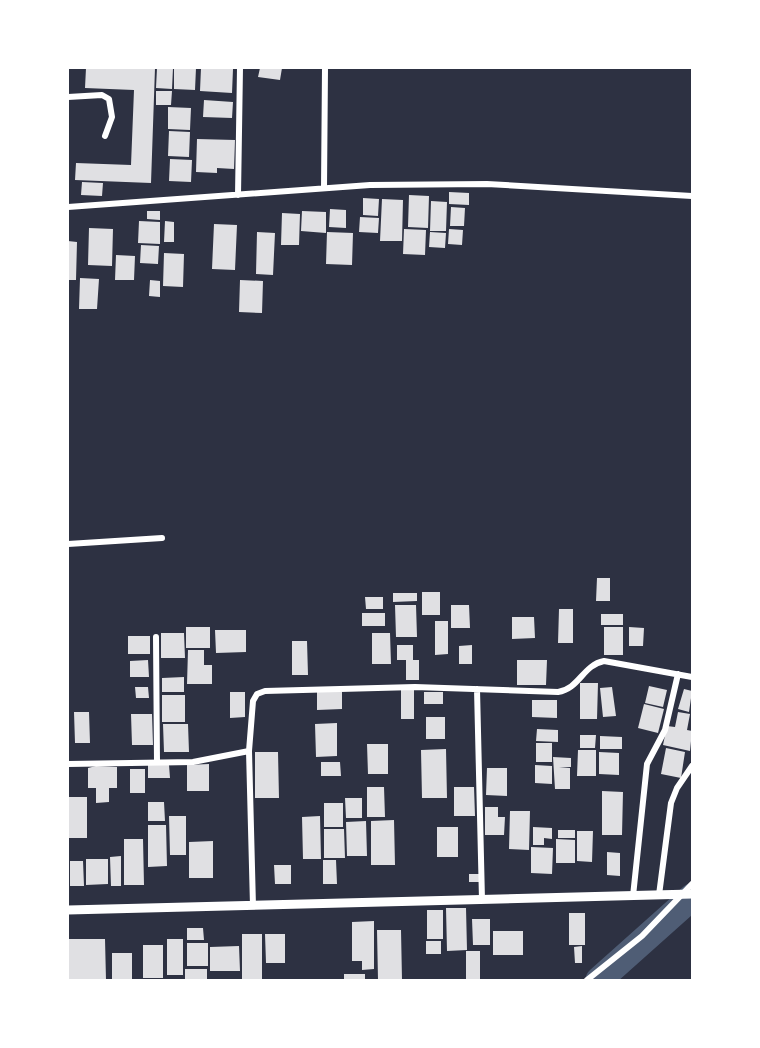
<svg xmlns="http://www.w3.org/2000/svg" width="760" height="1048" font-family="Lato,sans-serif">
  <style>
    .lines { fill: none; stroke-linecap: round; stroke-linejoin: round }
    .river { stroke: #4f5d75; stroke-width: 27 }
    .building { fill: #e0e0e3 }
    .minor { stroke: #fff; stroke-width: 6 }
    .tertiary { stroke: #fff; stroke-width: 9 }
  </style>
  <rect width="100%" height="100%" fill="#2d3142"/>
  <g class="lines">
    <path class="river" d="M599,980L692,897"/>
  </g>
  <path class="building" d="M86,68H155L151,183L75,180L76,163L131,165L134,90L85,88Z
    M157,68H173L172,89L156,88Z
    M174,68H196L195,90L174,89Z
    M201,68L233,69L232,93L200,91Z
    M260,68H282L280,80L258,77Z
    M156,91H172L171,105H156Z
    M204,100L233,102L232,118L203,117Z
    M168,107L191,108L190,130L168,129Z
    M169,131L190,132L189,157L168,156Z
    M197,139L235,140L234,169L217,168V173L196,172Z
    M170,159L192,160L191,182L169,181Z
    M82,182L103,183L102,196L81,195Z
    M449,192L469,193V205L449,204Z
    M409,195L429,196L428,228L408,227Z
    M363,198L379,199L378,216L363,215Z
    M382,199L403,200L402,241H380Z
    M431,201L447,202L446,231H430Z
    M451,207L465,208L464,226H450Z
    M330,209L346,210V228L329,227Z
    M147,211H160V220L147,219Z
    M302,211L326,212V233L301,231Z
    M282,213L300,214L299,245H281Z
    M360,217L379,218L378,233L359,232Z
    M139,221L160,222V244L138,243Z
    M165,221L174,222V242H164Z
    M214,224L237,225L235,270L212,269Z
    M89,228L113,229L112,266L88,265Z
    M404,229L426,230L425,255L403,254Z
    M449,229L463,230L462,245L448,244Z
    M257,232L275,233L273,275L256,274Z
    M327,232L353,233L352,265L326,264Z
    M430,232L446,233L445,248L429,247Z
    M68,241L77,242L76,280H68Z
    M141,245L159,246L158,264L140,263Z
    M164,253L184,254L183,287L163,286Z
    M116,255L135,256L134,280H115Z
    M80,278L99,279L97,309H79Z
    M150,280L160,281V297L149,296Z
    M240,280L263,281L262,313L239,312Z
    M597,578H610V601H596Z
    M422,592H440V615H422Z
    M393,593H417V601L393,602Z
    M365,597H383V609H366Z
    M395,605H416L417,637H396Z
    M451,605H469L470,628H451Z
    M559,609H573V643H558Z
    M362,613H385V626H362Z
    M601,614H623V625H601Z
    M512,617H534L535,638L512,639Z
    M435,621H448V654L435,655Z
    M186,627H210V648H186Z
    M604,627H623V655H604Z
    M629,627L644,628L643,646H629Z
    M215,630H246V652L216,653Z
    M161,633H184L185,658H161Z
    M372,633H390L391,664H372Z
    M128,636H150V654H128Z
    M292,641H307L308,675H292Z
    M397,645H413V660H419V680H406V660H397Z
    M472,645V664H459V646Z
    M188,650H204V665H212V684H187Z
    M148,660L149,677H130V661Z
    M517,660H547L546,685H517Z
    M184,677V692H162V678Z
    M580,683H598L597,719H580Z
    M649,686L667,690L663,707L645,703Z
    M135,687H148L149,698H136Z
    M612,687L616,716L603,717L600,688Z
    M401,689H414V719H401Z
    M684,689L692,691L689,712L678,709Z
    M230,692H245V717L230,718Z
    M317,692H342V709L317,710Z
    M424,692H443V704H424Z
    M162,695H185V722H162Z
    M532,700H557V718L532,717Z
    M644,704L664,709L658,733L638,728Z
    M74,712H89L90,743H75Z
    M678,712L690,714L687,730L692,731L690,751L663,745L667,726L675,727Z
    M131,714H152L153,745H132Z
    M426,717H445V739H426Z
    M337,723V756L316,757L315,724Z
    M163,724H188L189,752H164Z
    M537,729L558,730V742L536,741Z
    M580,735H596L595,748H580Z
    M600,736L622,737V749H600Z
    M536,743H552V762H536Z
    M367,744H388V774H368Z
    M666,748L685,752L681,778L661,774Z
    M446,749L447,798H422L421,750Z
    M578,750H596V776H577Z
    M255,752H278L279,798H255Z
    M599,752L619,753V775L599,774Z
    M553,757L571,758V767H559L570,768V789H555Z
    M321,762H340L341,776H321Z
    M209,764V791H187V765Z
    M148,765H169L170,778H148Z
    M535,765L552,766V784L535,783Z
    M96,766L117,767V788H109V802L96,803V788H88V768Z
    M487,768H507V796L486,795Z
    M130,769H145V793H130Z
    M367,787H384L385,817H367Z
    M454,787H474L475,816H454Z
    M602,791L623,792L622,835H602Z
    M68,797H87V838H68Z
    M345,798H362V818H346Z
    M148,802H164L165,821H148Z
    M324,803H343V827H324Z
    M485,807H498V817H505L504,835H485Z
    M510,811H530L529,850L509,849Z
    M169,816H186V855H170Z
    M320,816L321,859H303L302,817Z
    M394,820L395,865H371V821Z
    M366,821L367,856H347L346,822Z
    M148,825H166L167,866L148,867Z
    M437,827H458V857H437Z
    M533,827L552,828V839L544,838V845H533Z
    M324,829H344L345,858H324Z
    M558,830H575V838H558Z
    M577,831H593L592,862L577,861Z
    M124,839H143L144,885H124Z
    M556,839L575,840V863H556Z
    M213,841V878H189V842Z
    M531,847L553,848L552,874L531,873Z
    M607,852L620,853V876L607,875Z
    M121,856V886H111L110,857Z
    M86,859H108V884L86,885Z
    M323,860H336L337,884H323Z
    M70,861H83L84,886H70Z
    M274,865H291V884H275Z
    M469,874H479V882H469Z
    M446,908H466L467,950L447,951Z
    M427,910H443V939H427Z
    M569,913H585V945H569Z
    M472,919H490V945H473Z
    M374,921V969L362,970V961H352V922Z
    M187,928H203L204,940H187Z
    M377,930H401L402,980H378Z
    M493,931H523V955H493Z
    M242,934H262V980H242Z
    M265,934H285V963H266Z
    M68,939H105L106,980H68Z
    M167,939H183V975H167Z
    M426,941H441V954H426Z
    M187,943H208V966H187Z
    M143,945H163V978H143Z
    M239,946L240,971H210V947Z
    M582,946V963H575L574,947Z
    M466,951H480V980H466Z
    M112,953H132V980H112Z
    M185,969H207V980H185Z
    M344,974H365V980H344Z"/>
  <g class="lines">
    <path class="minor" d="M68,97L102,95L109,99L112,117L105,136
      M324,188L325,68
      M238,195L240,68
      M68,207L370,185L487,184L692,196
      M68,544L162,538
      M156,637L157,762
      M477,689L482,900
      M249,751L253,906
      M68,764L193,762L249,751L253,701L257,694L265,691L415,687L558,692C579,689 583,665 604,661L692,677
      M659,895L671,803L677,788L692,766
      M633,896L647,764L665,730L678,674
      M587,980L642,936L692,884"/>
    <path class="tertiary" d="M68,910L692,894"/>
  </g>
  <rect width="760" height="1048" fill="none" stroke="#ffffff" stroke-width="138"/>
</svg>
